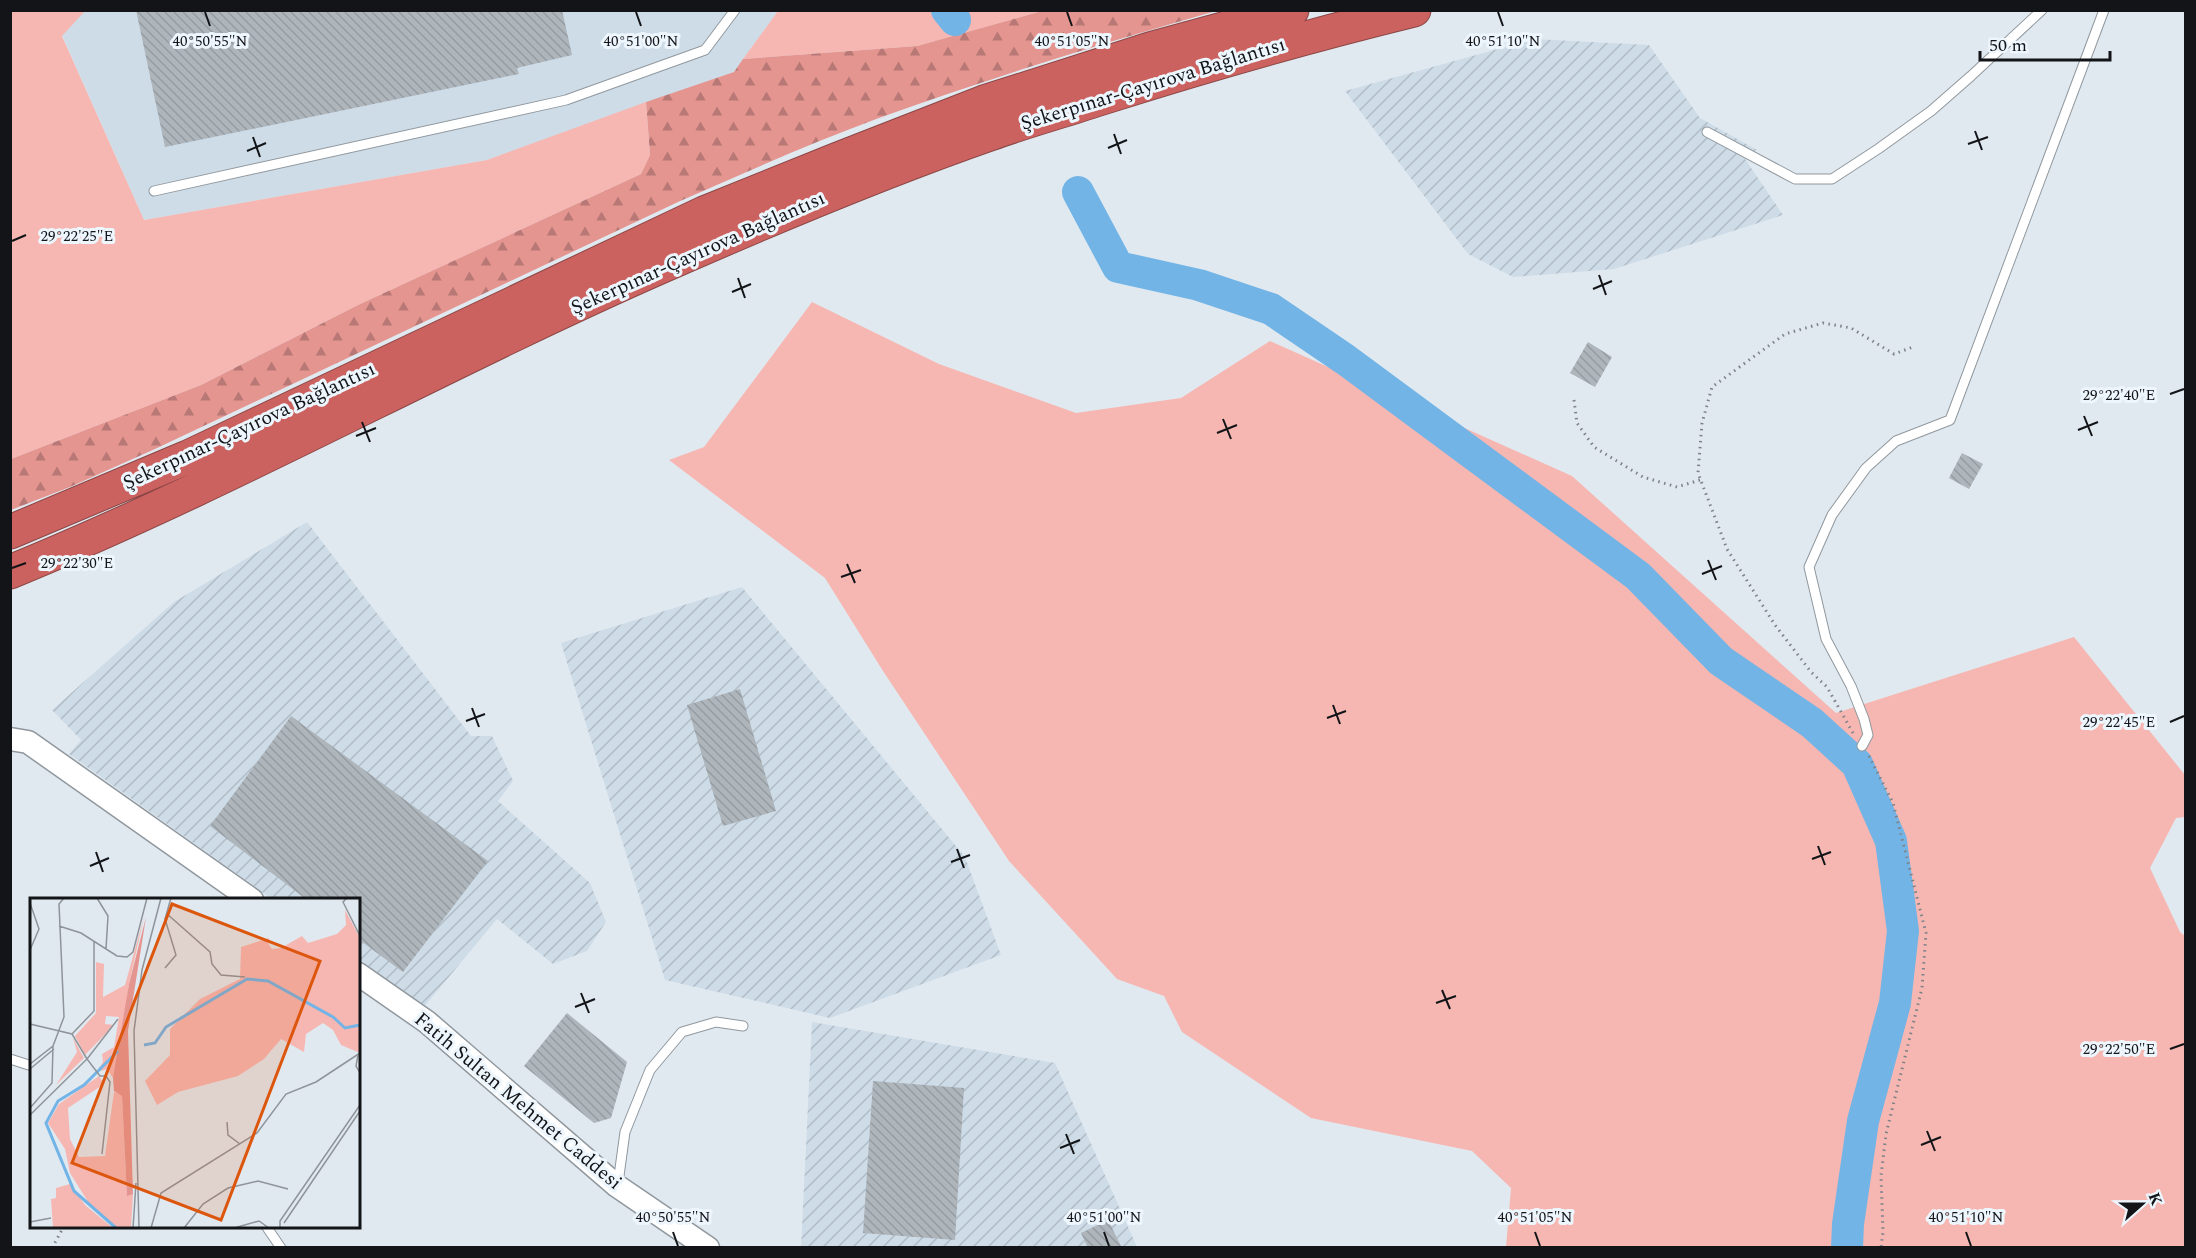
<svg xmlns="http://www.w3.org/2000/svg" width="2196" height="1258" font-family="Spectral,serif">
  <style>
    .built { fill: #cedce8 }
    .industrial { fill: url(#industrial-furrows) }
    .grass { fill: #f6b7b2 }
    .forest { fill: url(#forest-firs) }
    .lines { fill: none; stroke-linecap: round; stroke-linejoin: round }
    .river { stroke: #73b4e6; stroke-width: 32 }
    .building { fill: url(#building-back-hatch) }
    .service-casing { stroke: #90989e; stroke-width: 11 }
    .tertiary-casing { stroke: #90989e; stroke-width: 25 }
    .motorway-casing { stroke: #8a4746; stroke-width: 35 }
    .path { stroke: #7d8287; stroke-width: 3; stroke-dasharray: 1.5 4.5; stroke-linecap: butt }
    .service { stroke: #fff; stroke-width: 9 }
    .tertiary { stroke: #fff; stroke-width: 22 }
    .motorway { stroke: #cb625f; stroke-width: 33 }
    .ticks { fill: none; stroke: #121417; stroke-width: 2 }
    .labels { text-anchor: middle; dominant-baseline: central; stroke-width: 6; stroke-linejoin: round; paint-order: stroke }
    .street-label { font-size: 20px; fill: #121417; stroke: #eef6fd }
    .inset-river { fill: none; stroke: #73b4e6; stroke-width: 3 }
    .inset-road { fill: none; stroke: #8e9499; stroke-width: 1.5 }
    .view { fill: #dd560d; fill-opacity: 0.15; stroke: #dd560d; stroke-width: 3 }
    .inset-edge { fill: none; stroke: #121417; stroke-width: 3 }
    .ticks-label { font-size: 15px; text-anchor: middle; fill: #121417; stroke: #eef6fd; stroke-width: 6; stroke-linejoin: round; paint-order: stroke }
  </style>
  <defs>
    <pattern id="industrial-furrows" width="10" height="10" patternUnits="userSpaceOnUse" patternTransform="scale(1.5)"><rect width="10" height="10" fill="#cedce8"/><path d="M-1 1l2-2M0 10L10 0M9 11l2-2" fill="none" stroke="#b0bcc6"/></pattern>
    <pattern id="forest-firs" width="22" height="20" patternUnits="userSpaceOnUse" patternTransform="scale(1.5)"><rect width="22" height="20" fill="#e59590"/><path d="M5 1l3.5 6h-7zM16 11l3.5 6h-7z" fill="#b87875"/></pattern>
    <pattern id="building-back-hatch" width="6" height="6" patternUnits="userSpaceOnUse" patternTransform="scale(1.5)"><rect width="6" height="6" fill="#aeb6bc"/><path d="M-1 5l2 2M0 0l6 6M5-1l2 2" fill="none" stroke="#959ca1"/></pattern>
  </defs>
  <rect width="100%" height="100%" fill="#e1e9f0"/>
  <path class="built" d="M85,10H669L671,12L673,10L778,11L734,72L487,160L144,220L62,35Z"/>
  <path class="industrial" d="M1534,39L1649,45L1700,118L1757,150L1743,156L1783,215L1614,269L1513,277L1468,254L1345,91Z
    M307,522L471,736H492L513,781L498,801L590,883L606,922L587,951L553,964L497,919L424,1007L359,961L358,900L272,899L69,754L81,740L52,710L174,602Z
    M742,587L965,857L1001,955L830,1018L665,980L561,643Z
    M812,1022L1055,1063L1137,1247L801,1248Z"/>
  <path class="grass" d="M11,11H85L62,36L144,220L487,160L646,102L650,155L641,174L358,305L201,385L11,459Z
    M778,11H1042L917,46L743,59Z
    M812,302L939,364L1076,413L1181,398L1270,341L1572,476L1836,713L2074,637L2185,775V817L2176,818L2150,868L2180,932L2185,936V1247H1506L1511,1188L1472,1151L1311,1118L1182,1032L1164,996L1117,979L1009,861L883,671L825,578L669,460L704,447Z"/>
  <path class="forest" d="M1042,11H1216C1103,43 990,78 879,118C811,143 744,173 678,202L155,449L70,487L11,510V459L201,385L358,305L641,174L650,155L646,102L734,72L743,59L917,46Z"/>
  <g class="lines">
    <path class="river" d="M947,10L955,20
      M1078,192L1118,267L1199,285L1271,309L1346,360L1638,576L1721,661L1812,723L1857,764L1891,841L1903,931L1895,1003L1863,1121L1848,1224L1847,1248"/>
  </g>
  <path class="building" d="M136,10H562L572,55L517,68L519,74L165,147Z
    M1588,342L1612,357L1595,387L1570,373Z
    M1962,453L1983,464L1969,489L1949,478Z
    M740,689L776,811L723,826L687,705Z
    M291,716L488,861L403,972L358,939V900H307L210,826Z
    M567,1013L627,1062L611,1118L594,1123L524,1066Z
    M873,1081L964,1088L955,1240L863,1233Z
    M1108,1220L1122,1248H1088L1081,1233Z"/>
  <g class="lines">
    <g class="service-casing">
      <path id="service" d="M1707,132L1795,179H1832L1878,149L1931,111L1971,76L2042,10
        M154,191L566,100L705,50L735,10
        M1862,746L1868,735L1864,719L1851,686L1826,639L1809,567L1832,515L1866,468L1896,441L1950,420L2104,10
        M10,1059L32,1066
        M618,1183L625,1132L650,1070L682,1032L716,1022L743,1026
        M266,1226L281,1248"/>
    </g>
    <g class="tertiary-casing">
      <path id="tertiary" d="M10,739L28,742L252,900
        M358,974L427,1022L617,1186L708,1248"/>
    </g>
    <g class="motorway-casing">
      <path id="motorway" d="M10,532L188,457L704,213L838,159L984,102L1150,49L1292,10
        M10,572C232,481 440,364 658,268C767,220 878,173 990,134C1026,121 1063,111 1099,99C1203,66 1308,36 1414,10"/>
    </g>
    <path class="path" d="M1574,400L1577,423L1594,447L1643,477L1677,487L1700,480
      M1853,733L1827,687L1811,672L1775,625L1727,549L1698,473L1702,423L1712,387L1785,334L1823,323L1851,328L1894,354L1913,347
      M1869,756L1893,803L1926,933L1922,988L1886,1134L1881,1176L1883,1232L1881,1248
      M52,1248L64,1226"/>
    <use href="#service" class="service"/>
    <use href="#tertiary" class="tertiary"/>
    <use href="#motorway" class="motorway"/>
  </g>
  <path class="ticks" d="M205,12L210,26M636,12L641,26M1067,12L1072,26M1498,12L1503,26M1975,131L1982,150M1114,134L1121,154M253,137L260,157M1968,144L1988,137M1108,148L1127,140M247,151L266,143M12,241L26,235M1599,275L1606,295M738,278L745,298M1593,289L1612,281M732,292L751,284M2170,394L2184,389M2084,416L2092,436M1223,419L1231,439M362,422L370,442M2078,430L2098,422M1217,433L1237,425M356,436L376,428M1708,560L1716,580M847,564L855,583M12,568L26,563M1702,574L1722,566M841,577L861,570M1333,705L1340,724M472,708L479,727M1327,718L1346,711M466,721L485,714M2170,722L2184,716M1818,846L1825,865M957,849L964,868M96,852L103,872M1812,859L1831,852M951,862L970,855M90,866L109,858M1442,990L1450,1009M581,993L589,1013M1436,1003L1456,996M575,1007L595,999M2170,1049L2184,1044M1927,1131L1935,1151M1066,1134L1074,1154M1921,1145L1941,1137M1060,1148L1080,1140M673,1232L678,1246M1104,1232L1109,1246M1535,1232L1540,1246M1966,1232L1971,1246"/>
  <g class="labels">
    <g class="street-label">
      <text transform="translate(1153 84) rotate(-17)">Şekerpınar-Çayırova Bağlantısı</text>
      <text transform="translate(698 253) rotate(-24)">Şekerpınar-Çayırova Bağlantısı</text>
      <text transform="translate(249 426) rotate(-25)">Şekerpınar-Çayırova Bağlantısı</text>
      <text transform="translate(518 1101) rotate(40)">Fatih Sultan Mehmet Caddesi</text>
    </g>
  </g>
  <g transform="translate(30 898)">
    <rect width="330" height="330" fill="#e1e9f0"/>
    <path d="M315,12L330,40V155L311,147L303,132L293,125L276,136L274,154L251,141L234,161L208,178L148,194L127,207L115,183L140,157V131L170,101L210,81L211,49L239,40L238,45L242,51L251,50L272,38L278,45L307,36L316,27ZM114,19L99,86L89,159L83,180L77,171L71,173L69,170L73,164L72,156L84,149L89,119L76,118L75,126L84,127L55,157L45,138L66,115V64L74,66L73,99L95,87ZM43,140L54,160L26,187L47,154ZM69,178L74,186L38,210L40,241L49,259L75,258L84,194L92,197L97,297L103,296L101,330H88L60,307L40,275L35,251L18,225L29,206ZM40,286L55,307L83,330H23L21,301L26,300V290Z" fill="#f6b7b2"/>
    <path d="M116,19L98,133L103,296L97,298L92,198L84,193L83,180L99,86Z" fill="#e59590"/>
    <path class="inset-river" d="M114,147L125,145L136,129L217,81L238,83L303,119L315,130L330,127M86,330L44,293L16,225L28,203L54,187L88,153"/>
    <path class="inset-road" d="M67,0L78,18L76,51M317,0L313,4L330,38M0,5L9,31L0,52M136,15L180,54L182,66L191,77L215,79M29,28L51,35L87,58L97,59L103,54L117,0M135,70L146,57L135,21L141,0M0,126L42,136L57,161L0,217M42,136L64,113V43M328,157L326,168L330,175M0,166L23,148L34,119L29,6L34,0M0,171L24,151M0,210L22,185L23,148M197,224L198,237L210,246M72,256L80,184L76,178H70L57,161L88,121M0,324L21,320M254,325L330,213M103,330L106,285M109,330L104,133L112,72L131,0M121,330L131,295L227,235L256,196L286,184L330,155M154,330L173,306L198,290L228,283L258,291M204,330L229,323L239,330M250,330V323L330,207"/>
    <path class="view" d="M142,6L290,63L191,322L42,265Z"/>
    <rect width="330" height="330" class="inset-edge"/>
  </g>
  <g class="ticks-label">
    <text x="210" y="46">40°50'55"N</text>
    <text x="641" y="46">40°51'00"N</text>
    <text x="1072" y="46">40°51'05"N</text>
    <text x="1503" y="46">40°51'10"N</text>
    <text x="77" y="241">29°22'25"E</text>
    <text x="2119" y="400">29°22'40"E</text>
    <text x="77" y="568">29°22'30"E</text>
    <text x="2119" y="727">29°22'45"E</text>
    <text x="2119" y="1054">29°22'50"E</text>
    <text x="673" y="1222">40°50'55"N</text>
    <text x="1104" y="1222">40°51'00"N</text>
    <text x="1535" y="1222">40°51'05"N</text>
    <text x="1966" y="1222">40°51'10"N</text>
  </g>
  <rect width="2196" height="1258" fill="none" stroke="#121417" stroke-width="24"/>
  <g transform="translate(2142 1204) rotate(69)" stroke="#eef6fd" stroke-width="4.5" paint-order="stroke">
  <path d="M0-4.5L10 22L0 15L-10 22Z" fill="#121417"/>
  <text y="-9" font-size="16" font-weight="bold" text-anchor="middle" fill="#121417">K</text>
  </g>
  <path d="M1980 51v9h130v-9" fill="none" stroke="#121417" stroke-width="3"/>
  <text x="1989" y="51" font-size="18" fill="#121417" stroke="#eef6fd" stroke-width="4.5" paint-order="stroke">50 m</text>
</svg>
